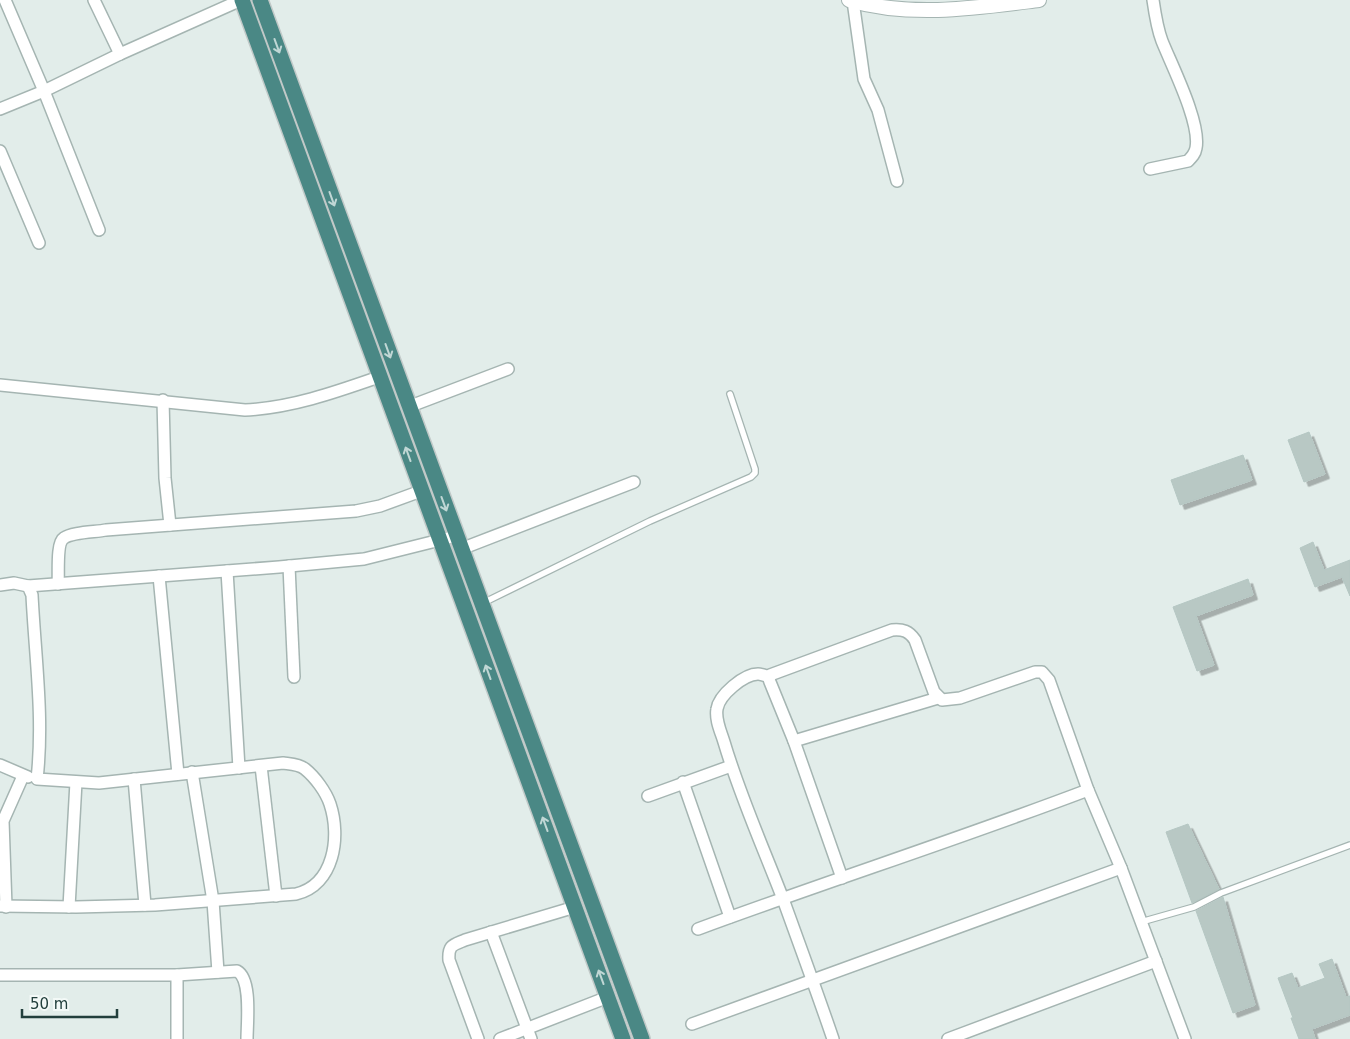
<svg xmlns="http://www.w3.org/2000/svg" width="1350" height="1039" font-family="'DejaVu Sans',sans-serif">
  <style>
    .building { fill: #b8c8c4; stroke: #b5c7c3; filter: url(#shadow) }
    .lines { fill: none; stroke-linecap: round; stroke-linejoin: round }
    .service-casing { stroke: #a5b5b2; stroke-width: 8 }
    .minor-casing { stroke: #a5b5b2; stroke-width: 14 }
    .tertiary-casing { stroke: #a5b5b2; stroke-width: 16 }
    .trunk-casing { stroke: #c1c9c8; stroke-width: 18 }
    .service { stroke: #fff; stroke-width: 5.5 }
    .minor { stroke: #fff; stroke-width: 11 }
    .tertiary { stroke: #fff; stroke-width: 14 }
    .trunk { stroke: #4a8885; stroke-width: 15 }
    .oneway { stroke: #c0d7d5 }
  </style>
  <defs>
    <filter id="shadow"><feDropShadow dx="4.5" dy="4.5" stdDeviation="0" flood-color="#0004"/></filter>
  </defs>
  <rect width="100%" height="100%" fill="#e2edea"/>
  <g class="building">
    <polygon points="1309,432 1325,474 1304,482 1288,440"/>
    <polygon points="1243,455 1252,480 1180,505 1171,480"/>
    <polygon points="1313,542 1324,570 1350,560 1350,596 1342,577 1315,587 1300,548"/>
    <polygon points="1248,579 1253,595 1196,616 1214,665 1197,671 1173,607"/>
    <polygon points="1188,824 1219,889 1192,903 1166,832"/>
    <polygon points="1223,897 1255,1005 1233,1013 1196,911"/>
    <polygon points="1332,959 1346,997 1350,996 1350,1015 1312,1029 1315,1039 1299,1039 1291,1018 1293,1018 1278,978 1292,973 1298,988 1325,978 1319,964"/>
  </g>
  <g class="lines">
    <defs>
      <g id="service">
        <polyline points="483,603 650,521 751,477 755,473 755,469 730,394"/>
        <polyline points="1141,922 1194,907 1221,893 1350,845"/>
      </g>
      <g id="minor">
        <polyline points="5,0 44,91 99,230"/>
        <polyline points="94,0 120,54"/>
        <polyline points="853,1 864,79 878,110 897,181"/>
        <polyline points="0,109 44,91 120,54 241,0"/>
        <polyline points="0,151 39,243"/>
        <path d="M 1150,169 L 1188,161 C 1192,157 1195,154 1196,148 C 1201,123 1172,66 1162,41 C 1157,28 1155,14 1153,0"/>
        <path d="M 0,385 L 245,410 C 291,408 336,392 379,377"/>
        <polyline points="163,400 165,478 170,525"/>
        <polyline points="408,407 508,369"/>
        <polyline points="461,549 634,482"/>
        <polyline points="289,566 294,677"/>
        <polyline points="227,571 239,768"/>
        <polyline points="159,576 178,774"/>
        <path d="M 58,584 C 59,574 56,543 64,538 C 72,532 96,532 106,530 L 356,511 L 380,506 L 421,491"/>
        <path d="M 0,585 L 14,583 L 28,586 L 32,595 C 35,656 44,718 37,779 L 99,783 L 283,763 C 290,764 299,764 305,769 C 315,777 326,792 330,804 C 341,837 334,885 296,894 L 155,905 L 76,907 L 0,906"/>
        <polyline points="28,586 279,567 364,559 456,536"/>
        <path d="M 769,677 C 766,676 762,674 758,674 C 744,674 719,695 717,709 C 715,720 721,732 724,742 C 740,796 763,847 783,899 C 800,946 817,992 833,1039"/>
        <polyline points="794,741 938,698"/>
        <polyline points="0,765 28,777"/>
        <polyline points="261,766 276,896"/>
        <polyline points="192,772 213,901 218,972"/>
        <polyline points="134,779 145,905"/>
        <polyline points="683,782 730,917"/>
        <polyline points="648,796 731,766"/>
        <path d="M 842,878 L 794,741 L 770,682 L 769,679 L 770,675 L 892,630 C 903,629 909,631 915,640 L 934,692 L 942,700 L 960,698 L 1035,672 L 1042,672 L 1049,680 L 1088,790 L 1121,868 L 1185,1039"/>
        <polyline points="6,907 3,821 23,776"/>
        <polyline points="69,907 76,782"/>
        <path d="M 698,929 C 828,881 959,839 1088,790"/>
        <polyline points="491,932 531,1039"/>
        <path d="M 0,975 L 177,975 L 237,971 C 252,979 247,1023 247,1039"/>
        <polyline points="692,1024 1121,868"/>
        <polyline points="177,1039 177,975"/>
        <path d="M 478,1039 L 449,960 C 448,945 453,945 465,940 L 575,907"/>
        <polyline points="500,1039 608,997"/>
        <polyline points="948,1039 1156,961"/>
      </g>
      <path id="tertiary" d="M 849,0 C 911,18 976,8 1039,0"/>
      <g id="trunk">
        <polyline points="242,0 623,1039"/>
        <polyline points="260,0 642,1039"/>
      </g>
    </defs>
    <use href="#service" class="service-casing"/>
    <use href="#minor" class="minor-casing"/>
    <use href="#tertiary" class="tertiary-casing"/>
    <use href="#trunk" class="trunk-casing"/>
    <use href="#service" class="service"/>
    <use href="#minor" class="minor"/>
    <use href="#tertiary" class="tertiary"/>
    <use href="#trunk" class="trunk"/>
  </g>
  <defs><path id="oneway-shaft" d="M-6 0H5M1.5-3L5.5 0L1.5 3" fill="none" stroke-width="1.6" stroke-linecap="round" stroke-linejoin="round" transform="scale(1.25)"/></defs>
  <g class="oneway">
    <use href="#oneway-shaft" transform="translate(277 46) rotate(70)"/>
    <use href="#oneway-shaft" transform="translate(332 199) rotate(70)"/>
    <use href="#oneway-shaft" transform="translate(388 351) rotate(70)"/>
    <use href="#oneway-shaft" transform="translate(408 454) rotate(-110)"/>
    <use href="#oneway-shaft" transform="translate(444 504) rotate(70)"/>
    <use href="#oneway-shaft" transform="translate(488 672) rotate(-110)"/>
    <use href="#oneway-shaft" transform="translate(545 824) rotate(-110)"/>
    <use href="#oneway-shaft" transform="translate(601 977) rotate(-110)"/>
  </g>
  <path d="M22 1009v8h95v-8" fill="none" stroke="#223f3c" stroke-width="2.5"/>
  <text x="30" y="1009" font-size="15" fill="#223f3c" stroke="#f3f9f7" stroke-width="4" paint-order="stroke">50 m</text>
</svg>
